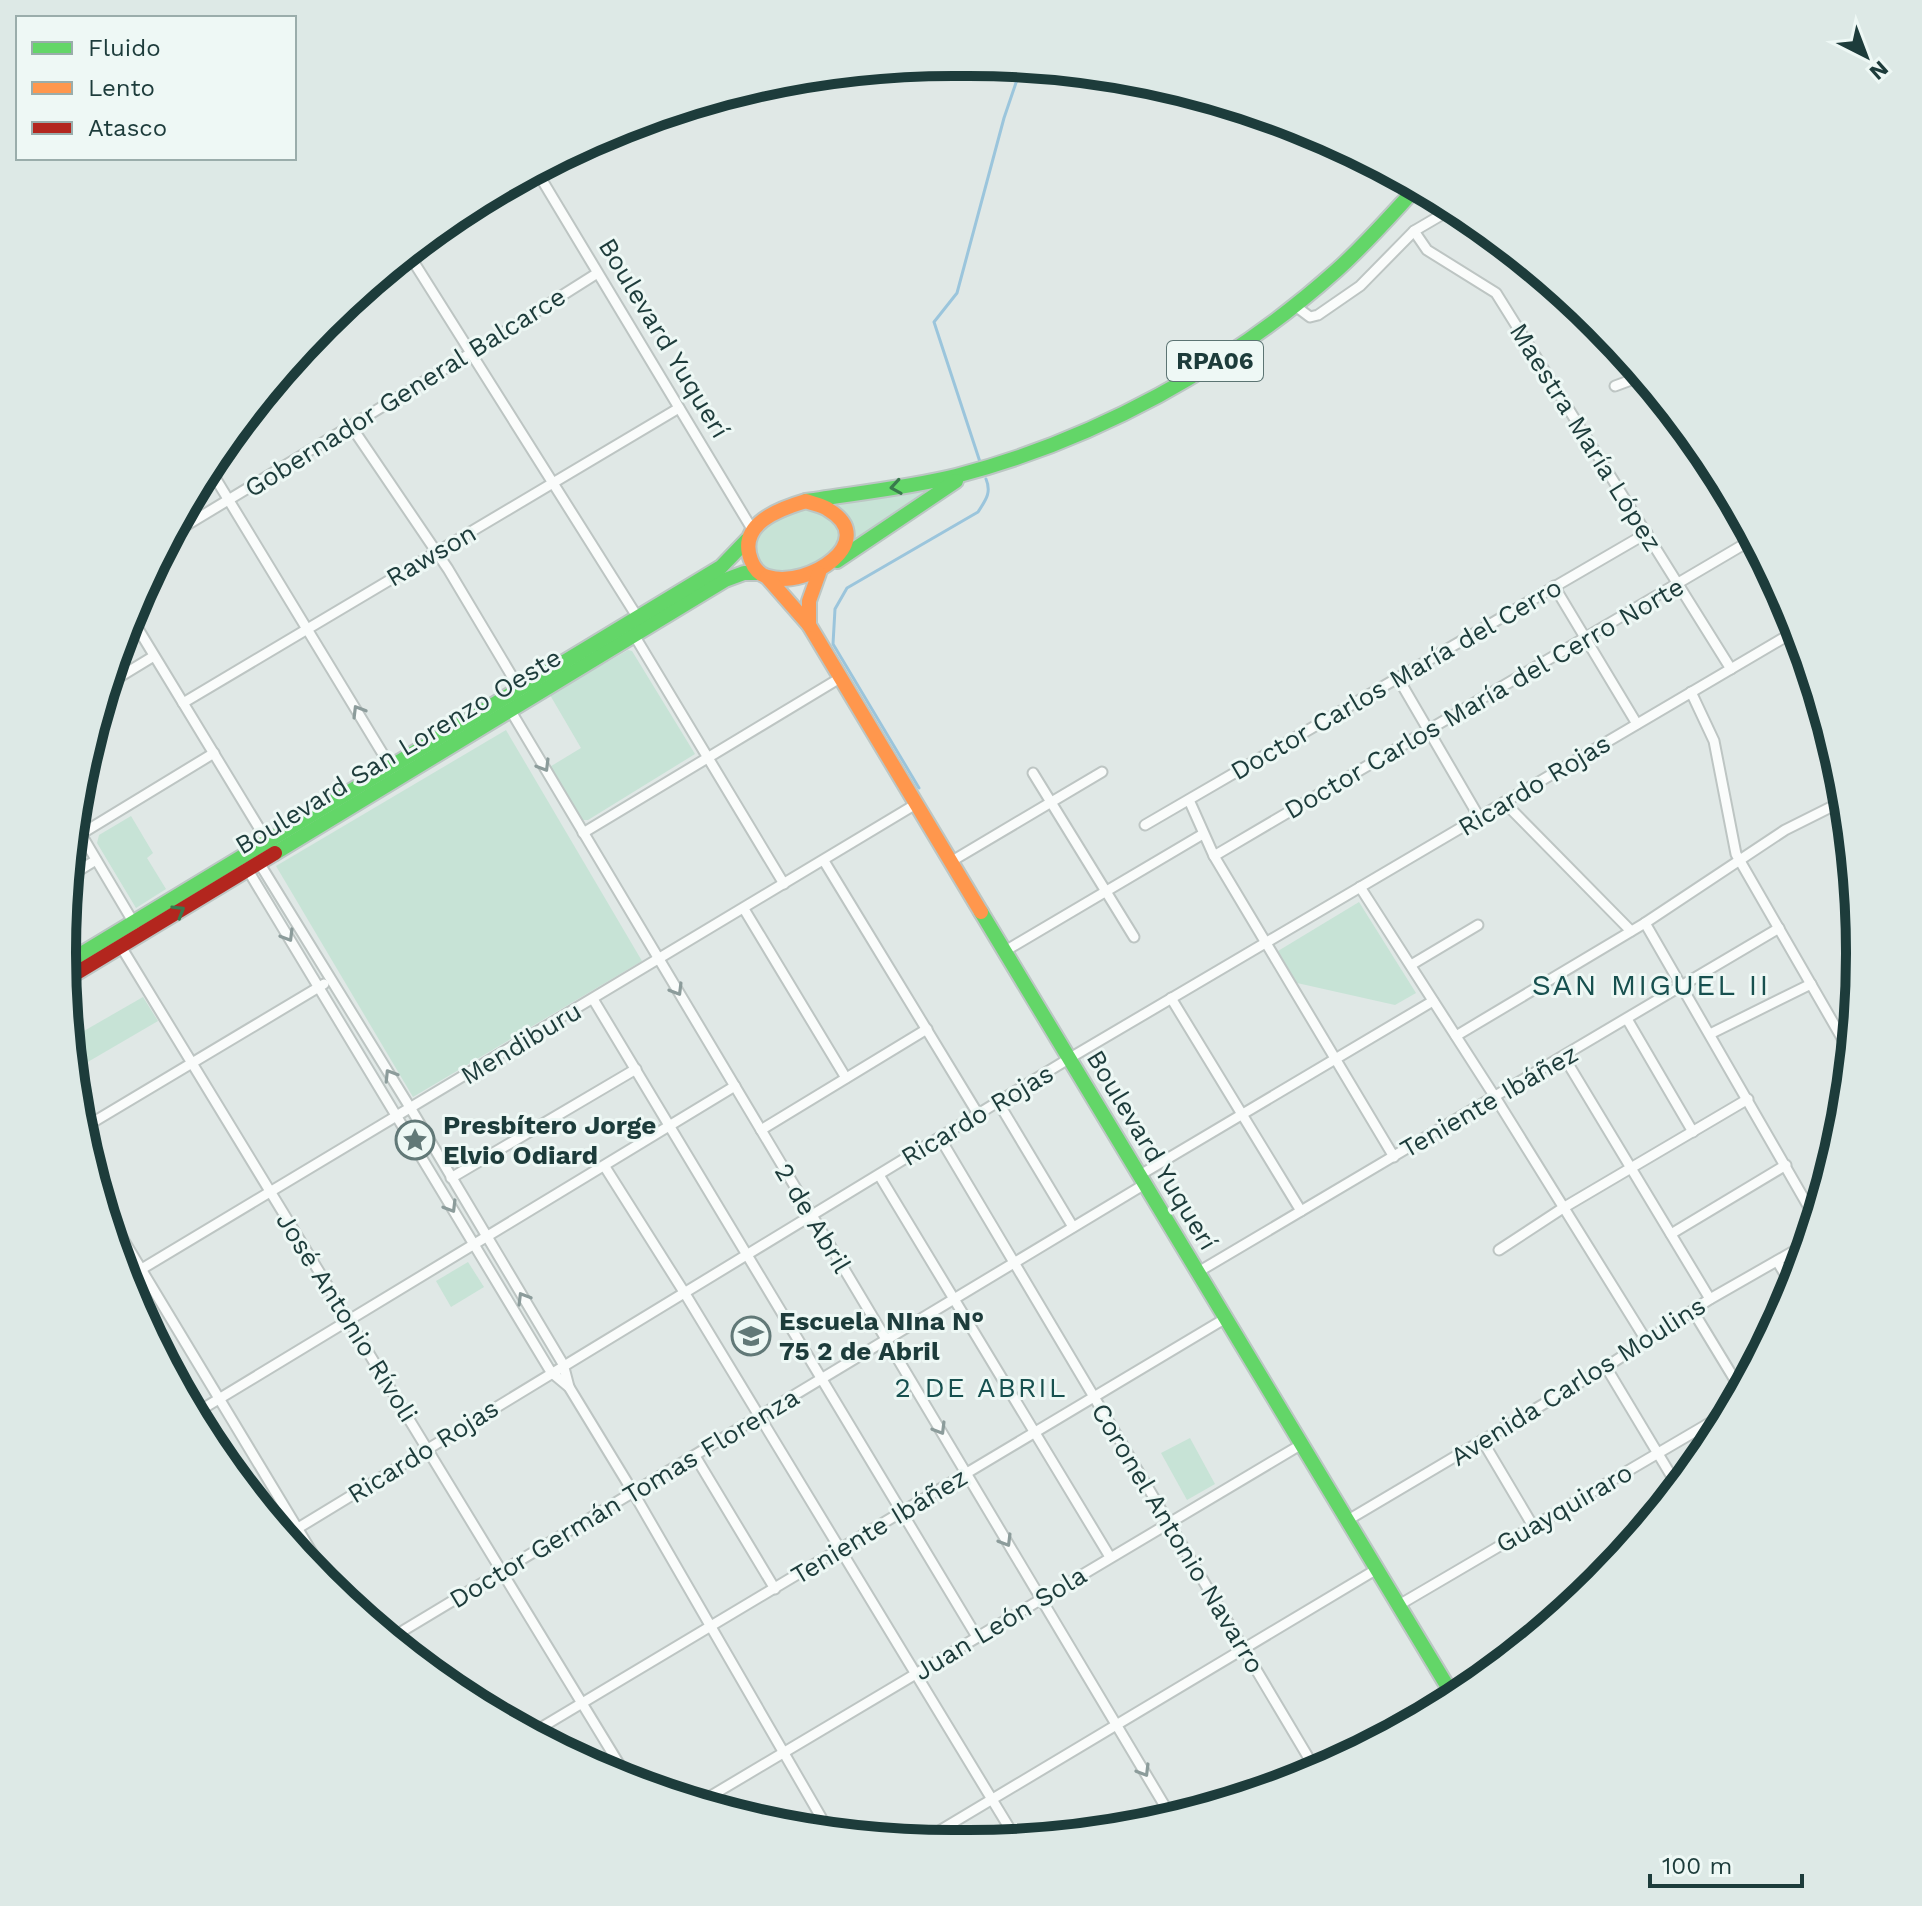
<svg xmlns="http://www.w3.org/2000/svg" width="1922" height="1906" font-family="'Work Sans',sans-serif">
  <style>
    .green { fill: #c7e3d6 }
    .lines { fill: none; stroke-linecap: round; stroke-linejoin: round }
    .stream { stroke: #9bc5dc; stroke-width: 3 }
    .street-casing { stroke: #bdc5c3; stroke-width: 13 }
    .fast-casing { stroke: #bcc6c4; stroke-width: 18 }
    .slow-casing { stroke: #bcc6c4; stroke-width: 18 }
    .jam-casing { stroke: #bcc6c4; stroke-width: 18 }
    .street { stroke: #fafcfb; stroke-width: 9 }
    .fast { stroke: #63d668; stroke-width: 14 }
    .slow { stroke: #ff974d; stroke-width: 14 }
    .jam { stroke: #b3261e; stroke-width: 14 }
    .rail-casing { stroke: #c5caca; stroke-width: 6 }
    .rail { stroke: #eef8f5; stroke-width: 3; stroke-dasharray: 9; stroke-linecap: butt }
    .oneway { stroke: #397a4d }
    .oneway2 { stroke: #8c9c9b }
    .labels { text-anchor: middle; stroke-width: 6; stroke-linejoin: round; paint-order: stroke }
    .shield { fill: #eef8f5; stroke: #5c7473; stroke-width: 2 }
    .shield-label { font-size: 24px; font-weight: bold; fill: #1d3c3b }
    .street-label { font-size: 26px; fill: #1d3c3b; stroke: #eef8f5 }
    .poi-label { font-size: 26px; font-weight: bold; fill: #1d3c3b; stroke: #eef8f5; text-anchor: start }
    .neighbourhood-label { font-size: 28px; letter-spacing: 2px; fill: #17504f; stroke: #eef8f5 }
    .quarter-label { font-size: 30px; letter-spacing: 2px; fill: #17504f; stroke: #eef8f5 }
    .rim { fill: none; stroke: #1d3c3b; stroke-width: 10 }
  </style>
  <rect width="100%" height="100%" fill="#e0e8e6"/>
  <g class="green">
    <polygon points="924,488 926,495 853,546 849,544 834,504"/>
    <path d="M 804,507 C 828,509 833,517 842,538 C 840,543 838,550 835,555 C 830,562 821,565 813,567 C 774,580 749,572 758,527 Z"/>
    <polygon points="628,650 632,651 695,754 588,820 578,820 548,768 581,748 550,695"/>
    <polygon points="506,730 642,961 413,1097 276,866"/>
    <polygon points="131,816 153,853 147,858 166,889 136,908 97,843 99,835"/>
    <polygon points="1359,902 1416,993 1395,1005 1297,983 1278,951"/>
    <polygon points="143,997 158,1021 74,1070 70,1039"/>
    <polygon points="468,1262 484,1287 451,1307 436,1281"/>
    <polygon points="1190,1438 1215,1484 1187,1500 1161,1453"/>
  </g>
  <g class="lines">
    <g class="stream">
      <polyline points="980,462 934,322 957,293 1004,118 1021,68"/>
      <path d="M 919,788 L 833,644 L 835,609 L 847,588 L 978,512 C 985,501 992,493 986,479"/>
    </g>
    <defs>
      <g id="street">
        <polyline points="536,170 752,529"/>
        <polyline points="1414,231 1427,250 1496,293 1731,669"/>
        <polyline points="408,253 638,618"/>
        <polyline points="1294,305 1310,317 1318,315 1360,286 1414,231 1455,207"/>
        <polyline points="1615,386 1642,376"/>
        <polyline points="351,426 448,569 522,693"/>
        <polyline points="1688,432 1714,481 1725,487"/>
        <polyline points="208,466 392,769"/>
        <polyline points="172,534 471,353 596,274"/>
        <polyline points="1554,586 1637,724"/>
        <polyline points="129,614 267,841"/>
        <polyline points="634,635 784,884"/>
        <polyline points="1398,678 1479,817"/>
        <polyline points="108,684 154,656"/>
        <polyline points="1691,692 1714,741 1736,854 1850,1052"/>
        <polyline points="183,703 679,408"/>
        <polyline points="509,708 1172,1818"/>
        <polyline points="1033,773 1134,937"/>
        <polyline points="1189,800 1214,856 1394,1157"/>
        <polyline points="1504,802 1631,931"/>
        <polyline points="75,824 135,925"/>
        <polyline points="1145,825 1647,533"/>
        <polyline points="583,833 840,678"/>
        <polyline points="81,834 214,753"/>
        <polyline points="1214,856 1753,539"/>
        <polyline points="258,861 411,1109 563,1364 569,1387"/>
        <polyline points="824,861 978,1114"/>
        <polyline points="952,861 1102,772"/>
        <polyline points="246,867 551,1372 569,1387 633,1492 829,1831"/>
        <polyline points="70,876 96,860"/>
        <polyline points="1360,887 1495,1097 1646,1340"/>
        <polyline points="744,909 846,1078"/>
        <polyline points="1645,923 1815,1218"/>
        <polyline points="120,945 630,1782"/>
        <polyline points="1005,951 1203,834"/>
        <polyline points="1411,965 1478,925"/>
        <polyline points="1171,998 1301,1211"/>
        <polyline points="593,999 977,1637"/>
        <polyline points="1627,1019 1693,1132"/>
        <polyline points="1710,1034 1811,984"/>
        <polyline points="1456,1036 1645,923 1785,830 1845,800"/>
        <polyline points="1564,1057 1710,1299"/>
        <polyline points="998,1102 1073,1227"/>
        <polyline points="80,1130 324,984"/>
        <polyline points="761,1130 927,1029"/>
        <polyline points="940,1138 1317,1772"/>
        <polyline points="605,1167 684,1292 1016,1839"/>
        <polyline points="879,1175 1110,1557"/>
        <polyline points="1140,1175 1433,1001"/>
        <polyline points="451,1178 636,1069"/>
        <polyline points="103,1206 337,1594"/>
        <polyline points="1671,1234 1786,1165"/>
        <polyline points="1499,1250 1563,1208 1748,1099"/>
        <polyline points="1777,1261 1794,1289"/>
        <polyline points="1198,1272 1779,928"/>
        <polyline points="125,1279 916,804"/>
        <polyline points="1693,1311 1741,1390"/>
        <polyline points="1606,1367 1678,1487"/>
        <polyline points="194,1414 735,1086"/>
        <polyline points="1482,1440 1533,1526"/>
        <polyline points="695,1456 775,1589"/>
        <polyline points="1348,1520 1606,1367 1710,1299 1808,1243"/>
        <polyline points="285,1536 1070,1058 1797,630"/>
        <polyline points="1399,1605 1730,1411"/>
        <polyline points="391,1638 1145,1184"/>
        <polyline points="532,1733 1226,1318"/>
        <polyline points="699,1803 1302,1444"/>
        <polyline points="924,1840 1377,1569"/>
      </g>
      <g id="fast">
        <path d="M 806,501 C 856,493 907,488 956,476 C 1095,440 1230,366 1337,270 C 1366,244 1391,215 1417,187"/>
        <polyline points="837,561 956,481"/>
        <polyline points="275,853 725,580 744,573 759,573"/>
        <polyline points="981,912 1455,1699"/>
        <polyline points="63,965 721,567 747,540"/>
      </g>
      <g id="slow">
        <path d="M 806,501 C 813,504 823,505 829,510 C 880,541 809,589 768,577 C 760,575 754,568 751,560 C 737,524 779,509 806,501 Z"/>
        <polyline points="767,577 809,625 981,912"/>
        <polyline points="809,625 809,601 819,573"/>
      </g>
      <polyline id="jam" points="65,980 275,853"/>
    </defs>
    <use href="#street" class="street-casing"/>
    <use href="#fast" class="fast-casing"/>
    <use href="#slow" class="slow-casing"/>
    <use href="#jam" class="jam-casing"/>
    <use href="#street" class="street"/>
    <use href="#fast" class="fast"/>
    <use href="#slow" class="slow"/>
    <use href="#jam" class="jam"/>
    <defs>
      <polyline id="rail" points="873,70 959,63"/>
    </defs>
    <use href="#rail" class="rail-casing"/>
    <use href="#rail" class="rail"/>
  </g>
  <defs><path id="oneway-chevron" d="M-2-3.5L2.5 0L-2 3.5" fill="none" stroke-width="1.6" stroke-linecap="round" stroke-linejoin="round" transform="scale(2)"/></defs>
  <g class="oneway">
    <use href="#oneway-chevron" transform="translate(896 487) rotate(171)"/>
    <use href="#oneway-chevron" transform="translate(179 911) rotate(-31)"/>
  </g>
  <g class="oneway2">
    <use href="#oneway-chevron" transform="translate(358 711) rotate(-121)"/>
    <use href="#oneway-chevron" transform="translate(544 766) rotate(59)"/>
    <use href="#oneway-chevron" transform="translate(288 936) rotate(59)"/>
    <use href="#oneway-chevron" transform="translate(677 990) rotate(59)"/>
    <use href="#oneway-chevron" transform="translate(390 1075) rotate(-122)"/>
    <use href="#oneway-chevron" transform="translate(451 1207) rotate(59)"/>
    <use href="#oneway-chevron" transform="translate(523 1298) rotate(-121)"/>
    <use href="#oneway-chevron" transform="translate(940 1429) rotate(59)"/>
    <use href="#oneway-chevron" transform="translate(1006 1541) rotate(59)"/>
    <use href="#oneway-chevron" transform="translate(1144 1771) rotate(59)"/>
  </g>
  <defs>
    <symbol id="sight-ring" viewBox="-11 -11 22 22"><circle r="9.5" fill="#eef8f5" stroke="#617877" stroke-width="1.5"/><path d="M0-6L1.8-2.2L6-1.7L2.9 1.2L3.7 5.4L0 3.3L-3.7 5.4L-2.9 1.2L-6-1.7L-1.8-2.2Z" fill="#617877"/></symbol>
    <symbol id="school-ring" viewBox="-11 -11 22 22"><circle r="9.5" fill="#eef8f5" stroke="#617877" stroke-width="1.5"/><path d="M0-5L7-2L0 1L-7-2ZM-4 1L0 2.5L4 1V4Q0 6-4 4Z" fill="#617877"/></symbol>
  </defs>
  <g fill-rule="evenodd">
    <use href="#sight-ring" x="393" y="1118" width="44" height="44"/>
    <use href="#school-ring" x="729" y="1314" width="44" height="44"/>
  </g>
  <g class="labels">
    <rect class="shield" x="1167" y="341" width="96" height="40" rx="6"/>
    <g class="shield-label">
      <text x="1215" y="369">RPA06</text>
    </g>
    <g class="street-label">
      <text transform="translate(664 338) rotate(59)" y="9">Boulevard Yuquerí</text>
      <text transform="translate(405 392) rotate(-32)" y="9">Gobernador General Balcarce</text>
      <text transform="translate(1586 437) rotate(58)" y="9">Maestra María López</text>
      <text transform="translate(431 555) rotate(-30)" y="9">Rawson</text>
      <text transform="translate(1396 679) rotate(-30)" y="9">Doctor Carlos María del Cerro</text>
      <text transform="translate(1484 698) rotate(-30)" y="9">Doctor Carlos María del Cerro Norte</text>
      <text transform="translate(398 751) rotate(-31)" y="9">Boulevard San Lorenzo Oeste</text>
      <text transform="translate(1534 785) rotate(-31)" y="9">Ricardo Rojas</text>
      <text transform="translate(521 1043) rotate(-31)" y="9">Mendiburu</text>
      <text transform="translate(1489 1101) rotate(-30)" y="9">Teniente Ibáñez</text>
      <text transform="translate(977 1115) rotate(-31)" y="9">Ricardo Rojas</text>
      <text transform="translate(1152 1150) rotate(59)" y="9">Boulevard Yuquerí</text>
      <text transform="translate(813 1218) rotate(59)" y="9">2 de Abril</text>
      <text transform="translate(347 1317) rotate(58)" y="9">José Antonio Rívoli</text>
      <text transform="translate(1578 1381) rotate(-32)" y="9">Avenida Carlos Moulins</text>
      <text transform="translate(423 1451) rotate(-32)" y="9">Ricardo Rojas</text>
      <text transform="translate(624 1498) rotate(-31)" y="9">Doctor Germán Tomas Florenza</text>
      <text transform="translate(1564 1508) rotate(-30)" y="9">Guayquiraro</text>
      <text transform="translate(879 1526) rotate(-31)" y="9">Teniente Ibáñez</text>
      <text transform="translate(1178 1538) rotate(59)" y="9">Coronel Antonio Navarro</text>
      <text transform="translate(1000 1623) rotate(-31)" y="9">Juan León Sola</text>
    </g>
    <g class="poi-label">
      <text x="443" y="1134">Presbítero Jorge<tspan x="443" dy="30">Elvio Odiard</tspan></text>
      <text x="779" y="1330">Escuela NIna N°<tspan x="779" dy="30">75 2 de Abril</tspan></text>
    </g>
    <g class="neighbourhood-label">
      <text x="981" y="1397">2 DE ABRIL</text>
    </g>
    <g class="quarter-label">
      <text x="1651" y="995">SAN MIGUEL II</text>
    </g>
  </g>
  <path d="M0 0H1922V1906H0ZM953 76H969A877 877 0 0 1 1846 953V953A877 877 0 0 1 969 1830H953A877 877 0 0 1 76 953V953A877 877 0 0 1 953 76Z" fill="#dde9e6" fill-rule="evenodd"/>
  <path class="rim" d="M953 76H969A877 877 0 0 1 1846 953V953A877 877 0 0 1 969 1830H953A877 877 0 0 1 76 953V953A877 877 0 0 1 953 76Z"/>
  <rect x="16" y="16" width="280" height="144" fill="#eef8f5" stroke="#9aadab" stroke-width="2"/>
  <rect x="32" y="42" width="40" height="12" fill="#63d668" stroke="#9aadab" stroke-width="2"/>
  <text x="88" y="56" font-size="24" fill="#1d3c3b">Fluido</text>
  <rect x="32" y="82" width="40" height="12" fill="#ff974d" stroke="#9aadab" stroke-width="2"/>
  <text x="88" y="96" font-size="24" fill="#1d3c3b">Lento</text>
  <rect x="32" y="122" width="40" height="12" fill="#b3261e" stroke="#9aadab" stroke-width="2"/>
  <text x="88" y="136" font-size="24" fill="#1d3c3b">Atasco</text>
  <g transform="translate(1866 56) rotate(138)" stroke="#eef8f5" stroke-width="6" paint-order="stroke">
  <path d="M0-6L14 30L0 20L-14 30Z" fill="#1d3c3b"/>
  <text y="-12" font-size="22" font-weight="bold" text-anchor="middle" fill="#1d3c3b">N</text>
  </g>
  <path d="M1650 1874v12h152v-12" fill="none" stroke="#1d3c3b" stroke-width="4"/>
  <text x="1662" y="1874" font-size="24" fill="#1d3c3b" stroke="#eef8f5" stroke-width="6" paint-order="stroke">100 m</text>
</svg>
